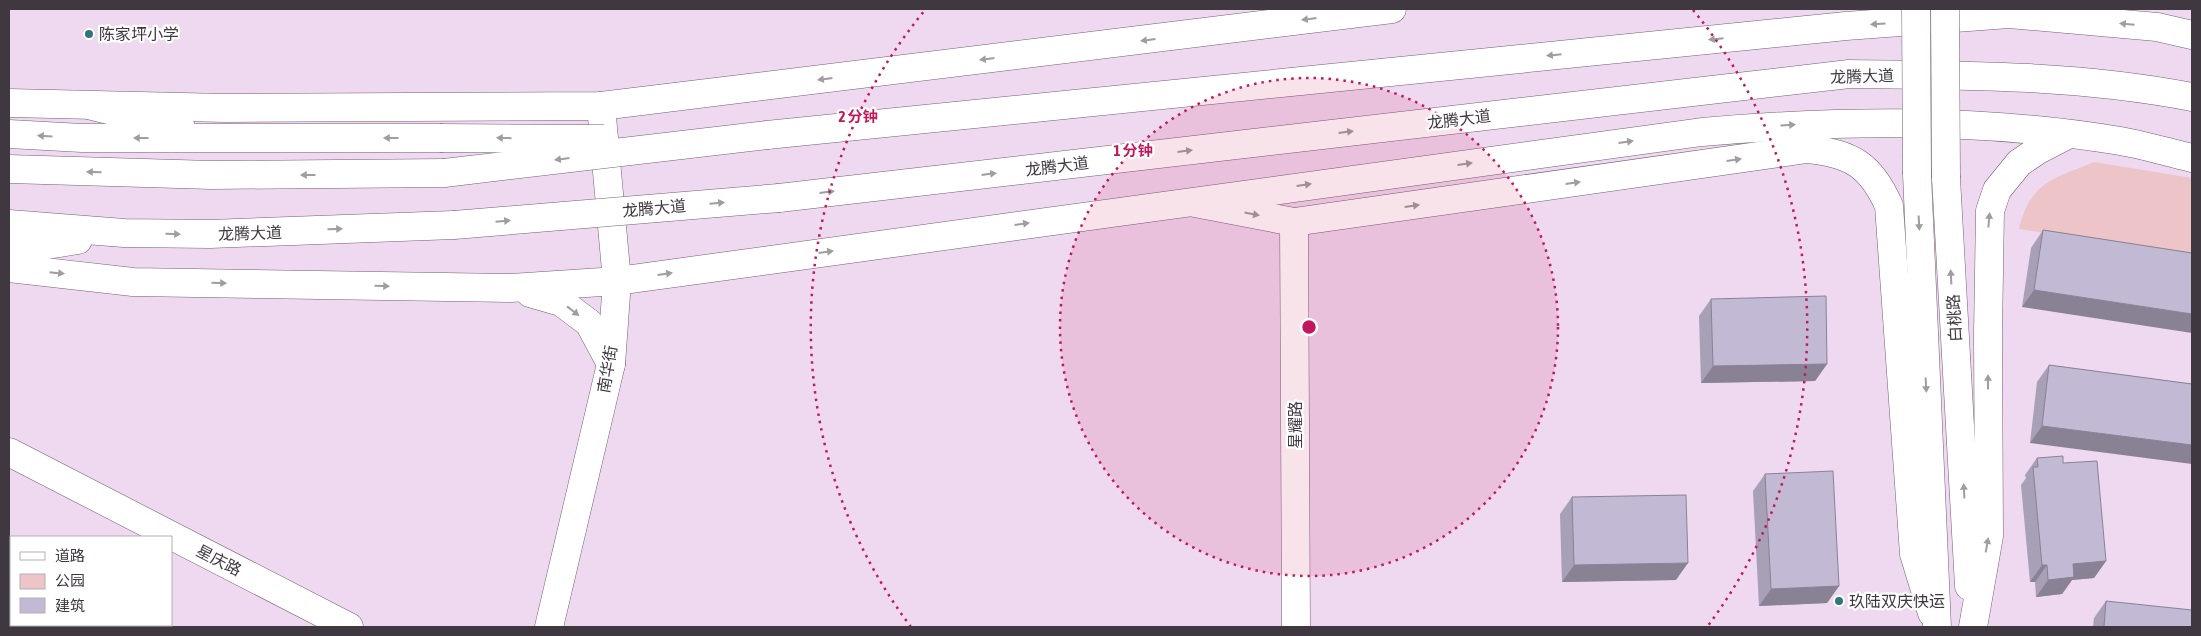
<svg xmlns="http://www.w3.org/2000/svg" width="2201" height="636" font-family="'Asap Condensed','Noto Sans SC',sans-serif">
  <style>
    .green { fill: #edc4c8 }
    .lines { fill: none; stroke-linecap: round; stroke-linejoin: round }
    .minor-casing { stroke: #725f73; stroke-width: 29 }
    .major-casing { stroke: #725f73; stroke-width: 29 }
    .highway-casing { stroke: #725f73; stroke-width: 29 }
    .minor { stroke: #fff; stroke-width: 28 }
    .major { stroke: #fff; stroke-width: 28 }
    .highway { stroke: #fff; stroke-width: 28 }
    .major-bridge-casing { stroke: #725f73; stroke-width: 29; stroke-linecap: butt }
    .highway-bridge-casing { stroke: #725f73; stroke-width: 29; stroke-linecap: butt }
    .major-bridge { stroke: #fff; stroke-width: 28 }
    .highway-bridge { stroke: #fff; stroke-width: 28 }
    .wall { fill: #a7a0b6 }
    .shaded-wall { fill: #888294 }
    .building { fill: #c2bad4; stroke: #888294 }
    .oneway { fill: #a09ca0 }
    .ring { fill: none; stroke: #c2185b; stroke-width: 2.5; stroke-dasharray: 2.5 5 }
    .poi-dot { fill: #2d767e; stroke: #fff; stroke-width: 2 }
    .labels { text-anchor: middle; stroke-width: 4.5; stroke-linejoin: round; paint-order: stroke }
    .poi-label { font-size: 16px; fill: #403841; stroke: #fff; text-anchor: start }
    .street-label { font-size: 16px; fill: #403841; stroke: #fff }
    .centre { fill: #c2185b; stroke: #fff; stroke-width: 2.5 }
    .ring-label { font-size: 15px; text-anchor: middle; font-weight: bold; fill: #c2185b; stroke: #fff; stroke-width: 4.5; stroke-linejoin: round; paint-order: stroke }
  </style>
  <rect width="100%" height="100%" fill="#eed9f0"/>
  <path class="green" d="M 2094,162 L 2192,178 L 2192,255 L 2019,229 C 2030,182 2053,179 2094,162 Z"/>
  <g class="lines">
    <defs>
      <g id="minor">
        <path d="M 1195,203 L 1294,222 L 1807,149 C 1851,153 1871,165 1889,206 L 1914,554 L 1932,613"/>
        <polyline points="1294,222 1296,627"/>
        <polyline points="9,452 349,627"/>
        <polyline points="549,627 611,364 617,281 601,106"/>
      </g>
      <g id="major">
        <polyline points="9,103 226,108 601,106 1392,9"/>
        <polyline points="1917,174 1937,627"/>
        <polyline points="1946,178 1969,586"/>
        <path d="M 9,268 L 133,282 L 511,288 L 617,281 L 1702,132 C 1839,120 1978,118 2114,140 C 2141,144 2166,152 2192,158"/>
        <polyline points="530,293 561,302 589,323 611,364"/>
        <polyline points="1973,627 1989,536 1988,333 1990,211 1997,190 2019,163 2038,150 2069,134"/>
      </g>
      <g id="highway">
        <polyline points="92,106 181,128"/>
        <polyline points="9,134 82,138 440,138"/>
        <polyline points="767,135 1846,26 2009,14 2157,27 2192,35"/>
        <polyline points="9,169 212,175 444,173"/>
        <path d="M 779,198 L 1849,74 C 1964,75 2079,75 2192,97"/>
        <polyline points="9,224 124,233 210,234 454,225"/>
        <polyline points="9,251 78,240"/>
      </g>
    </defs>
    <use href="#minor" class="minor-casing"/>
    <use href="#major" class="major-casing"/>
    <use href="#highway" class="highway-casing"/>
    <use href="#minor" class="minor"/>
    <use href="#major" class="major"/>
    <use href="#highway" class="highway"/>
    <defs>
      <g id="major-bridge">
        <polyline points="1916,9 1917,174"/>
        <polyline points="1945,9 1946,178"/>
      </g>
      <g id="highway-bridge">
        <polyline points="440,138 604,139"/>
        <polyline points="444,173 767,135"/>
        <polyline points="454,225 779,198"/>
      </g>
    </defs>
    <use href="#major-bridge" class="major-bridge-casing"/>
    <use href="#highway-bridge" class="highway-bridge-casing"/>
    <use href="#major-bridge" class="major-bridge"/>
    <use href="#highway-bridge" class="highway-bridge"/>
  </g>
  <g class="wall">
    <polygon points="2043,230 2192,253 2022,307 2031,248"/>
    <polygon points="1711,299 1827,364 1815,381 1701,383 1699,316"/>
    <polygon points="2049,365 2192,384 2030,443 2037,382"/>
    <polygon points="2037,458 2063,463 2106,561 2094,578 2072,580 2062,594 2036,597 2035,582 2030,582 2021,485 2026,478 2025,475"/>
    <polygon points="1765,474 1839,586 1827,603 1759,606 1753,491"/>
    <polygon points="1572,497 1676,580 1562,582 1560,514"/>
    <polygon points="2106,601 2192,627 2093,627 2094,618"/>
  </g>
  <g class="shaded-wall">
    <polygon points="2034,290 2192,314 2192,333 2022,307"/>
    <polygon points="1827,364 1815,381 1701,383 1713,366"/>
    <polygon points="2042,426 2192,445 2192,464 2030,443"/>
    <polygon points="2106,561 2094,578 2072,580 2062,594 2036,597 2048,580 2073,564"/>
    <polygon points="1688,563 1676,580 1562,582 1574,565"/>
    <polygon points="2042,565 2047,565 2035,582 2030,582"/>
    <polygon points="1839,586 1827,603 1759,606 1771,589"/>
  </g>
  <g class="building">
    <polygon points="2043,230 2192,253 2192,314 2034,290"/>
    <polygon points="1826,296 1827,364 1713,366 1711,299"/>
    <polygon points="2049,365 2192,384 2192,445 2042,426"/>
    <polygon points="2063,456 2063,463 2097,461 2106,561 2073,564 2074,577 2048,580 2047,565 2042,565 2033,467 2038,467 2037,458"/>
    <polygon points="1833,471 1839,586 1771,589 1765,474"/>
    <polygon points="1686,495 1688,563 1574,565 1572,497"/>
    <polygon points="2106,601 2192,610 2192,627 2104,627"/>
  </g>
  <defs><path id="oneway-solid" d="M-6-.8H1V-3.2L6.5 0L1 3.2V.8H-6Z" transform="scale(1.25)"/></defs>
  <g class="oneway">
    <use href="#oneway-solid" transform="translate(1309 19) rotate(173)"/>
    <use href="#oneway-solid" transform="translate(1878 24) rotate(176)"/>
    <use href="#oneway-solid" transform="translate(2127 24) rotate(-175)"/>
    <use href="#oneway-solid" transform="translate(1716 39) rotate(174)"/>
    <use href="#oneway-solid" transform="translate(1148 40) rotate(173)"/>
    <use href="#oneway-solid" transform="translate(1554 55) rotate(174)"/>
    <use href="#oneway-solid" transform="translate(987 59) rotate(173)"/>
    <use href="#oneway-solid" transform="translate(825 79) rotate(173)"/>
    <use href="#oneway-solid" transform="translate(1788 125) rotate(-3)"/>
    <use href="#oneway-solid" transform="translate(1346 132) rotate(-7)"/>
    <use href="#oneway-solid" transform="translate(45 136) rotate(-177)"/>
    <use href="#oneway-solid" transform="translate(141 138) rotate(-180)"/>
    <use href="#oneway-solid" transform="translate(391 138) rotate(180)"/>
    <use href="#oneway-solid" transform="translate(504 138) rotate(-179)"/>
    <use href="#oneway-solid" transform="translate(1626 142) rotate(-8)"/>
    <use href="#oneway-solid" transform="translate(1185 151) rotate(-7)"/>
    <use href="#oneway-solid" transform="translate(562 159) rotate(173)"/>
    <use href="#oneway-solid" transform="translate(1734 160) rotate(-8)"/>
    <use href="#oneway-solid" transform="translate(1465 164) rotate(-8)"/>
    <use href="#oneway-solid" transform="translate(94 172) rotate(-178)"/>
    <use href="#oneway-solid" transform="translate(989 174) rotate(-7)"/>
    <use href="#oneway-solid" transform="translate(308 175) rotate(180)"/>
    <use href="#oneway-solid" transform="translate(1573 183) rotate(-8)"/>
    <use href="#oneway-solid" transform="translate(1304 185) rotate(-8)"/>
    <use href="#oneway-solid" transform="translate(827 192) rotate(-7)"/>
    <use href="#oneway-solid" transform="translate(717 203) rotate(-5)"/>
    <use href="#oneway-solid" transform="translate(1412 206) rotate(-8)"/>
    <use href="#oneway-solid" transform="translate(1252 214) rotate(11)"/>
    <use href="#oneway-solid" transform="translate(1989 220) rotate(-85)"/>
    <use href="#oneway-solid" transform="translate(503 221) rotate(-5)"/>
    <use href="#oneway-solid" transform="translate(1919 223) rotate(87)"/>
    <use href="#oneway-solid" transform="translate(1022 224) rotate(-8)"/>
    <use href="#oneway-solid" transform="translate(335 229) rotate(-2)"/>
    <use href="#oneway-solid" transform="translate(173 234) rotate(1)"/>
    <use href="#oneway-solid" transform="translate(826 252) rotate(-8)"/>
    <use href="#oneway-solid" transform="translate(57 273) rotate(6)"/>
    <use href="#oneway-solid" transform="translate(665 274) rotate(-8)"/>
    <use href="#oneway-solid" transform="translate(1951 277) rotate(-93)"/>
    <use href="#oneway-solid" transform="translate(219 283) rotate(1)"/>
    <use href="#oneway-solid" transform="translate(382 286) rotate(1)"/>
    <use href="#oneway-solid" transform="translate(573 311) rotate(38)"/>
    <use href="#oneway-solid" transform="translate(1988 382) rotate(-90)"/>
    <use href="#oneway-solid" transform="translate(1926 385) rotate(87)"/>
    <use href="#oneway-solid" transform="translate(1964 491) rotate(-93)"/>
    <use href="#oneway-solid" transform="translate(1987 545) rotate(-80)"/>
  </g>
  <circle cx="1309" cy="327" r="249" fill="#c2185b" fill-opacity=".12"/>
  <g class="ring">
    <circle cx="1309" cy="327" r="249"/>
    <path d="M911 627A498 498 0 0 1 925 10M1693 10A498 498 0 0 1 1707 627"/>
  </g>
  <g class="poi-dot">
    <circle cx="89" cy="34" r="5"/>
    <circle cx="1839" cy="601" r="5"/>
  </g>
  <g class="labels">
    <g class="poi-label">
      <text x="99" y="40">陈家坪小学</text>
      <text x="1849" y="607">玖陆双庆快运</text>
    </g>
    <g class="street-label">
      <text transform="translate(1862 76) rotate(-2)" y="6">龙腾大道</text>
      <text transform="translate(1459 119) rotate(-7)" y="6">龙腾大道</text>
      <text transform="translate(1057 166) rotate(-7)" y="6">龙腾大道</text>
      <text transform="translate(654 208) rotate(-5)" y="6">龙腾大道</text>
      <text transform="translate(250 233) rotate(-2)" y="6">龙腾大道</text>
      <text transform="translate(1954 318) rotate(-93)" y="6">白桃路</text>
      <text transform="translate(607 369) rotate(-80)" y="6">南华街</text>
      <text transform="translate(1295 425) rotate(-90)" y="6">星耀路</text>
      <text transform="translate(219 560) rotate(27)" y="6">星庆路</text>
    </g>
  </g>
  <circle cx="1309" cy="327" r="8" class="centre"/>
  <g class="ring-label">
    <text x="858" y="122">2 分钟</text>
    <text x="1133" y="156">1 分钟</text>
  </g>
  <rect width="2201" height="636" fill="none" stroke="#403841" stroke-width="20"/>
  <rect x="10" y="536" width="162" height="90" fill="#ffffff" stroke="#b3afb3"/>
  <rect x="20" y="552" width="25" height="8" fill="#ffffff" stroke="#b3afb3"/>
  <text x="55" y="561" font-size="15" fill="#403841">道路</text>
  <rect x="20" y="574" width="25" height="15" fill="#edc4c8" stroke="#b3afb3"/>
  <text x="55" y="586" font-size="15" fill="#403841">公园</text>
  <rect x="20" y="598" width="25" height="15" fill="#c2bad4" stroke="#b3afb3"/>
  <text x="55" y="611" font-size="15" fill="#403841">建筑</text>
</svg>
